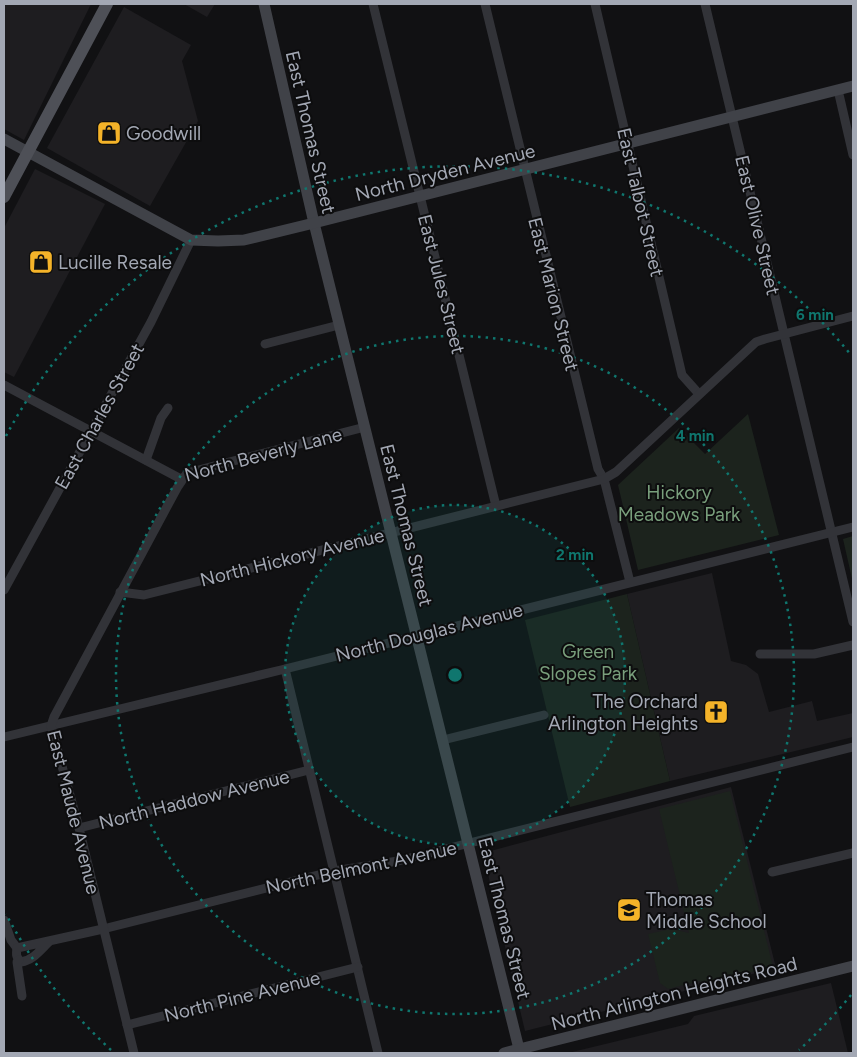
<svg xmlns="http://www.w3.org/2000/svg" width="857" height="1057" font-family="Figtree,sans-serif">
  <style>
    .built { fill: #1e1d20 }
    .green { fill: #1c231d }
    .lines { fill: none; stroke-linecap: round; stroke-linejoin: round }
    .street { stroke: #323338; stroke-width: 9 }
    .secondary { stroke: #404248; stroke-width: 11 }
    .primary { stroke: #4e5057; stroke-width: 12 }
    .ring { fill: none; stroke: #0f766e; stroke-width: 2.5; stroke-dasharray: 2.5 5 }
    .labels { text-anchor: middle; stroke-width: 4; stroke-linejoin: round; paint-order: stroke }
    .street-label { font-size: 19px; fill: #a3a8b4; stroke: #0d0d0e }
    .poi-label { font-size: 19px; fill: #a3a8b4; stroke: #0d0d0e; text-anchor: start }
    .park-label { font-size: 19px; fill: #799f7c; stroke: #0d0d0e }
    .centre { fill: #0f766e; stroke: #0d0d0e; stroke-width: 2.5 }
    .ring-label { font-size: 15px; text-anchor: middle; font-weight: bold; fill: #0f766e; stroke: #0d0d0e; stroke-width: 4; stroke-linejoin: round; paint-order: stroke }
  </style>
  <rect width="100%" height="100%" fill="#111113"/>
  <g class="built">
    <polygon points="4,4 91,4 24,140 4,129"/>
    <polygon points="184,4 215,4 207,17"/>
    <polygon points="124,7 191,45 182,61 198,121 150,206 47,148"/>
    <polygon points="35,169 105,204 14,377 4,372 4,228"/>
    <polygon points="712,573 731,661 746,665 758,674 769,712 812,701 817,721 853,713 853,737 670,781 627,594"/>
    <polygon points="731,787 776,968 525,1031 483,853"/>
    <polygon points="831,983 848,1053 568,1053 688,1024 694,1016"/>
  </g>
  <g class="green">
    <polygon points="748,414 779,535 638,570 618,485 679,428 705,454"/>
    <polygon points="853,536 853,583 843,539"/>
    <polygon points="627,594 670,781 570,807 525,620"/>
    <polygon points="730,791 773,967 701,984 700,981 668,989 660,983 648,934 671,929 689,933 659,809"/>
  </g>
  <g class="lines">
    <g class="street">
      <polyline points="373,4 496,506"/>
      <polyline points="485,4 598,469 604,479 630,582"/>
      <polyline points="595,4 682,375 699,394"/>
      <polyline points="705,4 853,622"/>
      <polyline points="838,90 853,155"/>
      <polyline points="265,344 339,325"/>
      <polyline points="4,385 181,479"/>
      <polyline points="146,460 161,418 168,408"/>
      <polyline points="4,590 151,322 191,240"/>
      <polyline points="120,592 144,595 604,479 616,472 756,342 765,339 853,316"/>
      <polyline points="760,654 814,654 853,645"/>
      <polyline points="285,669 378,1053"/>
      <polyline points="4,737 285,669 853,527"/>
      <polyline points="443,740 544,715"/>
      <polyline points="79,828 309,770"/>
      <polyline points="772,872 853,853"/>
      <polyline points="4,920 11,940 17,948"/>
      <path d="M 50,941 C 41,949 34,960 21,962 C 16,957 16,955 17,948 L 103,929 L 334,871 L 398,861 L 853,747"/>
      <polyline points="19,960 17,962 22,996"/>
      <polyline points="127,1025 358,967"/>
      <polyline points="134,1053 79,828 51,726 54,717 177,488 187,473 365,427"/>
    </g>
    <g class="secondary">
      <polyline points="264,4 314,223 520,1053"/>
      <polyline points="4,139 191,240 218,241 244,240 314,223 853,86"/>
      <polyline points="504,1053 853,966"/>
    </g>
    <polyline class="primary" points="4,197 107,4"/>
  </g>
  <circle cx="455" cy="675" r="170" fill="#0f766e" fill-opacity=".12"/>
  <g class="ring">
    <circle cx="455" cy="675" r="170"/>
    <circle cx="455" cy="675" r="339"/>
    <path d="M851 995A509 509 0 0 1 799 1050M111 1050A509 509 0 0 1 6 914M6 436A509 509 0 0 1 851 355"/>
  </g>
  <defs>
    <symbol id="shop-square" viewBox="-11 -11 22 22"><rect x="-9" y="-9" width="18" height="18" rx="4" fill="#f4b329" stroke="#0d0d0e"/><path d="M-5-2.5h2.3a2.7 3.5 0 0 1 5.4 0H5L5.5 6h-11ZM-1.5-2.5h3a1.5 2.3 0 0 0-3 0Z" fill="#111"/></symbol>
    <symbol id="church-square" viewBox="-11 -11 22 22"><rect x="-9" y="-9" width="18" height="18" rx="4" fill="#f4b329" stroke="#0d0d0e"/><path d="M-1.2-6h2.4v3.5h3.3v2.4h-3.3V6h-2.4V-.1h-3.3v-2.4h3.3Z" fill="#111"/></symbol>
    <symbol id="school-square" viewBox="-11 -11 22 22"><rect x="-9" y="-9" width="18" height="18" rx="4" fill="#f4b329" stroke="#0d0d0e"/><path d="M0-5L7-2L0 1L-7-2ZM-4 1L0 2.5L4 1V4Q0 6-4 4Z" fill="#111"/></symbol>
  </defs>
  <g fill-rule="evenodd">
    <use href="#shop-square" x="95" y="119" width="28" height="28"/>
    <use href="#shop-square" x="27" y="248" width="28" height="28"/>
    <use href="#church-square" x="702" y="698" width="28" height="28"/>
    <use href="#school-square" x="615" y="896" width="28" height="28"/>
  </g>
  <g class="labels">
    <g class="street-label">
      <text transform="translate(311 132) rotate(77)" y="7">East Thomas Street</text>
      <text transform="translate(445 172) rotate(-14)" y="7">North Dryden Avenue</text>
      <text transform="translate(641 202) rotate(77)" y="7">East Talbot Street</text>
      <text transform="translate(758 225) rotate(77)" y="7">East Olive Street</text>
      <text transform="translate(442 284) rotate(76)" y="7">East Jules Street</text>
      <text transform="translate(554 294) rotate(76)" y="7">East Marion Street</text>
      <text transform="translate(99 416) rotate(-61)" y="7">East Charles Street</text>
      <text transform="translate(263 454) rotate(-15)" y="7">North Beverly Lane</text>
      <text transform="translate(407 525) rotate(76)" y="7">East Thomas Street</text>
      <text transform="translate(292 557) rotate(-14)" y="7">North Hickory Avenue</text>
      <text transform="translate(429 632) rotate(-14)" y="7">North Douglas Avenue</text>
      <text transform="translate(194 799) rotate(-14)" y="7">North Haddow Avenue</text>
      <text transform="translate(74 812) rotate(76)" y="7">East Maude Avenue</text>
      <text transform="translate(361 867) rotate(-12)" y="7">North Belmont Avenue</text>
      <text transform="translate(505 918) rotate(76)" y="7">East Thomas Street</text>
      <text transform="translate(674 993) rotate(-14)" y="7">North Arlington Heights Road</text>
      <text transform="translate(242 996) rotate(-14)" y="7">North Pine Avenue</text>
    </g>
    <g class="poi-label">
      <text x="126" y="140">Goodwill</text>
      <text x="58" y="269">Lucille Resale</text>
      <text x="698" y="708" text-anchor="end">The Orchard<tspan x="698" dy="22">Arlington Heights</tspan></text>
      <text x="646" y="906">Thomas<tspan x="646" dy="22">Middle School</tspan></text>
    </g>
    <g class="park-label">
      <text x="679" y="499">Hickory<tspan x="679" dy="22">Meadows Park</tspan></text>
      <text x="588" y="658">Green<tspan x="588" dy="22">Slopes Park</tspan></text>
    </g>
  </g>
  <circle cx="455" cy="675" r="8" class="centre"/>
  <g class="ring-label">
    <text x="815" y="320">6 min</text>
    <text x="695" y="441">4 min</text>
    <text x="575" y="560">2 min</text>
  </g>
  <rect width="857" height="1057" fill="none" stroke="#a3a8b4" stroke-width="10"/>
</svg>
